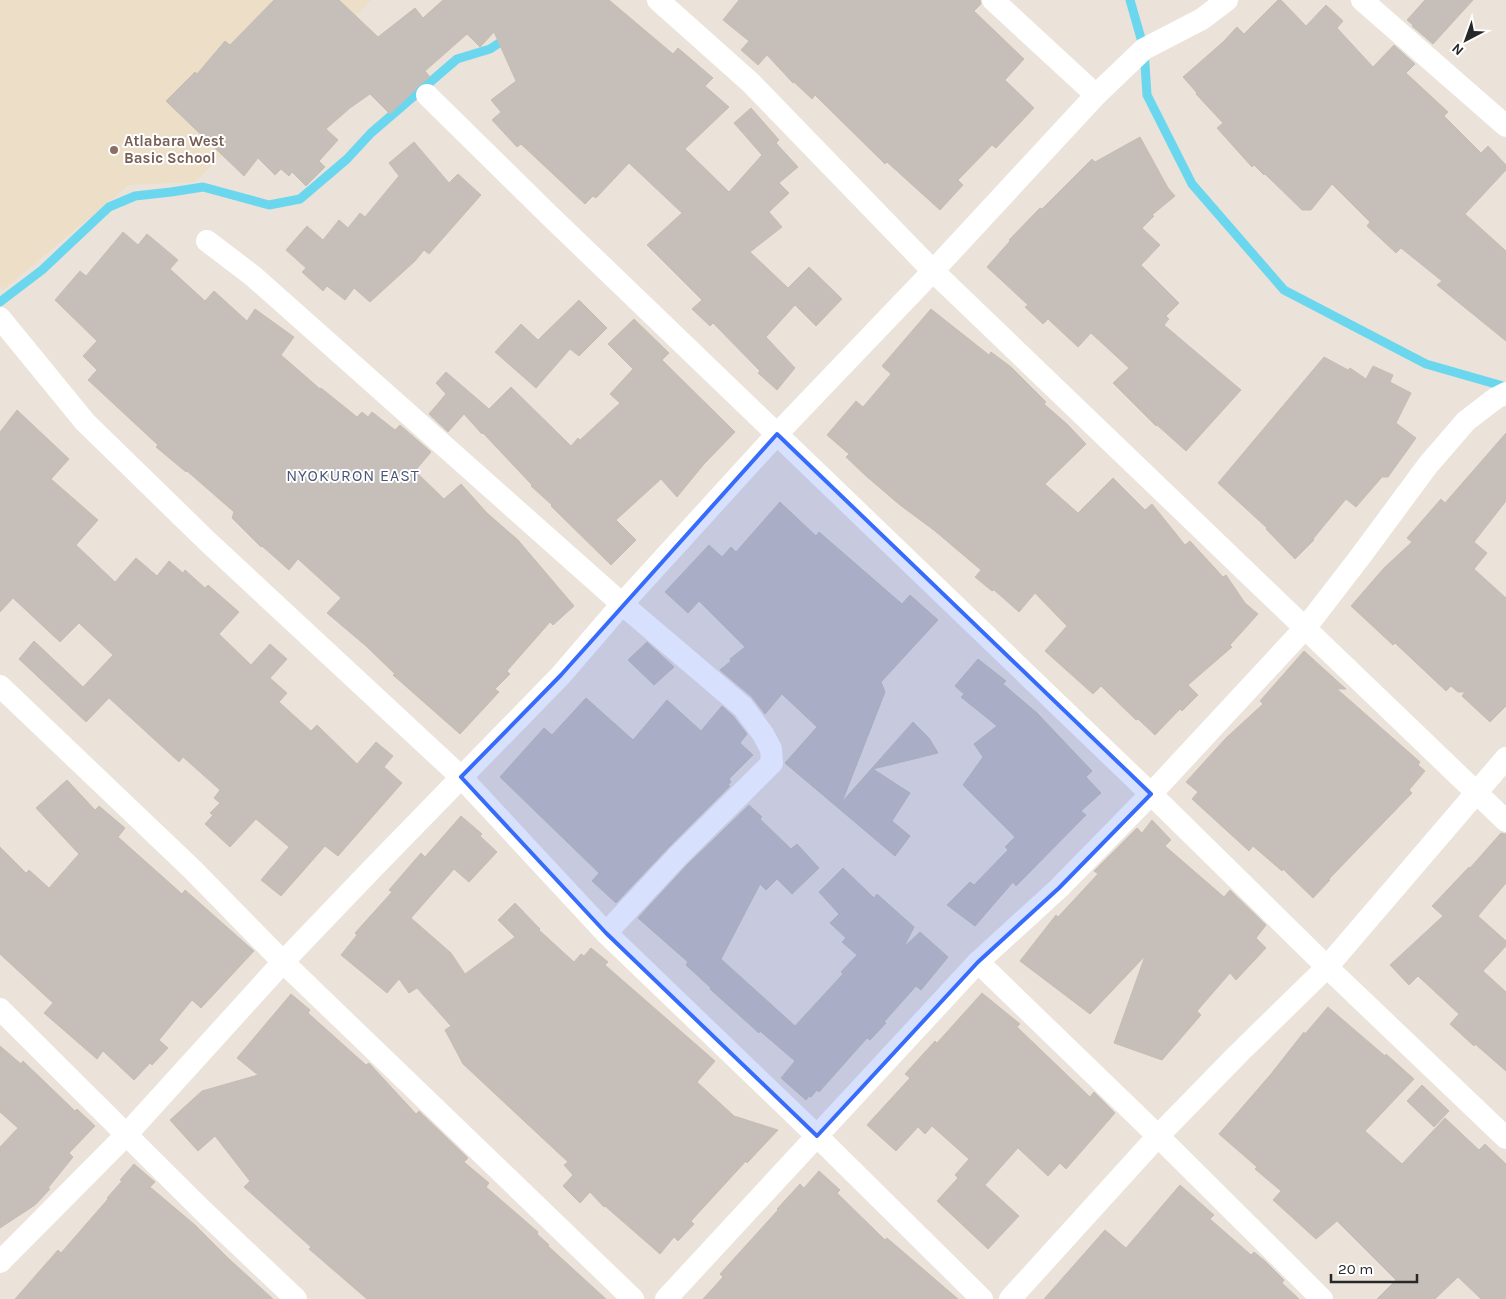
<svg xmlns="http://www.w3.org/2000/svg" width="1506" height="1299" font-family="Karla,sans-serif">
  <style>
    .education { fill: #eddec8 }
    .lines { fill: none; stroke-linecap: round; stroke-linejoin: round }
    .stream { stroke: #6ad7ef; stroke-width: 9 }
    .building { fill: #c6bfb9; stroke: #c6beb3 }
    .minor { stroke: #fff; stroke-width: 22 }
    .marked { fill: #366bfb; fill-opacity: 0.2; stroke: #366bfb; stroke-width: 4; stroke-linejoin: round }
    .education-dot { fill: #8d6e63; stroke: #fff; stroke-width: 2 }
    .labels { text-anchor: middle; stroke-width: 4; stroke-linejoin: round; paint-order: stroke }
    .education-label { font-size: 15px; font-weight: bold; fill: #785e54; stroke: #fff; text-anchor: start }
    .neighbourhood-label { font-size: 16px; letter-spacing: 1px; fill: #485578; stroke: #fff }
  </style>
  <rect width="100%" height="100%" fill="#ebe2d9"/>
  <polygon class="education" points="0,0 371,0 261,118 195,182 129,185 3,290 0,287"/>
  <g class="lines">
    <g class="stream">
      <polyline points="1130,0 1144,49 1147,95 1192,184 1284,290 1426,364 1506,387"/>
      <polyline points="0,302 42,270 109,207 135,196 171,192 203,187 269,205 300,199 347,159 371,133 457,59 490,49 507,38"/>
    </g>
  </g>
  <g class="building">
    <polygon points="274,0 339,0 378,37 415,8 423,18 443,0 609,0 673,54 678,48 713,78 705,86 729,107 685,149 729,192 762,155 734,123 751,108 779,140 776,143 798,167 779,183 789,193 769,212 782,227 750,252 788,288 809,267 842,299 816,326 795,305 766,337 795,368 777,390 758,373 760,371 713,323 710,326 692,309 702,300 647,245 682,213 629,163 596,198 593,196 585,204 521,144 517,147 492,120 501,112 491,100 516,81 494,32 480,47 467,34 425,71 430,77 418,86 415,90 390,114 370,94 350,108 326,129 338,140 319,161 325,167 306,186 292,172 289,176 281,169 275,175 258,158 244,176 166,101 195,72 197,74 225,41 230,45"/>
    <polygon points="739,0 980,0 981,4 974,11 1024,59 1005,80 1034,108 996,148 992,145 958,180 963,185 940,210 887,162 885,164 815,95 812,99 794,82 793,83 767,55 758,65 741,50 749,41 723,20"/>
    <polygon points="1278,0 1281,0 1306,26 1326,5 1343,21 1337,28 1373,67 1394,45 1415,64 1406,73 1448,112 1444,116 1481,153 1488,146 1506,165 1506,170 1465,214 1506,251 1506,341 1437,285 1442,281 1401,248 1396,253 1367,226 1370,222 1332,184 1311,210 1302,210 1265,174 1264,175 1254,165 1252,167 1217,128 1223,123 1196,94 1197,93 1183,77 1223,42 1237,27 1244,34"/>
    <polygon points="1425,0 1473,0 1433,44 1412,26 1413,25 1407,20"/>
    <polygon points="1140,137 1168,188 1175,196 1152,215 1154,216 1142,228 1160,245 1141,265 1179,303 1166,316 1169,319 1164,325 1241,390 1186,451 1157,425 1156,426 1113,383 1129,368 1091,333 1078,347 1048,319 1043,324 1025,307 1028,305 987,267 1010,241 1009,240 1040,208 1042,209 1092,159 1095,162"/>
    <polygon points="414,142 449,183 458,174 481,195 429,254 424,250 415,261 370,302 354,288 345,300 327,286 323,291 302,272 306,268 286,250 307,226 323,240 339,220 348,228 360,213 365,217 399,176 389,163"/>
    <polygon points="123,232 138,245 147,234 178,260 170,269 205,301 214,291 247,321 255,309 294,337 281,355 320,389 321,388 357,417 362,412 368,417 372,412 395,430 400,425 431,452 415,471 444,499 461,484 487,513 518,540 574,606 553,625 550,622 507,671 510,674 495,689 499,692 460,734 393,675 395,674 366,646 327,613 341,598 298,559 289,570 262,546 261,547 232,518 234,512 187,471 186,472 156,447 158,445 88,380 97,370 83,356 97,341 55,300 80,271 86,276"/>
    <polygon points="579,300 607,328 579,356 570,349 536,388 495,352 521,324 538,340"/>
    <polygon points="931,309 989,355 991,352 1011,367 1046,402 1044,404 1067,424 1086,444 1045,484 1078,513 1113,478 1145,510 1152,504 1185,545 1190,541 1223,577 1226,575 1245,603 1258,614 1230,645 1232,647 1188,685 1198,695 1182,711 1180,709 1155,735 1138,719 1136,720 1101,686 1093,694 1045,651 1067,626 1035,593 1019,612 994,590 992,591 975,577 981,570 935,531 900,505 866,476 846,457 849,454 827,435 856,401 863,407 891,374 882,366"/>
    <polygon points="634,319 669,353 662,360 735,432 704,464 677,497 661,479 616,520 636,540 611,565 551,506 552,505 531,486 532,485 483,433 482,434 464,414 448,432 429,414 446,394 436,383 446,372 489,409 511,387 571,446 578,438 580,440 620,403 610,394 633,369 608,344"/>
    <polygon points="1324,357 1348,370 1350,368 1366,379 1373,366 1393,375 1390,382 1411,393 1396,423 1416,438 1388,477 1382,477 1356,507 1346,499 1313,539 1314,540 1295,559 1266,529 1267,528 1218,483"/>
    <polygon points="17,410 69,459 51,479 98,520 76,545 115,582 136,558 157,576 169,561 183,573 185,570 205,588 208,585 239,612 219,634 251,665 270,644 287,659 270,678 287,693 279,702 311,731 317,725 357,764 376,742 393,756 384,767 402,783 338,856 325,846 281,896 261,880 289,847 256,819 230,847 205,824 213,815 210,813 220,803 214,798 220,790 183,757 179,762 109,698 86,722 19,659 34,641 83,687 113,655 79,623 60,642 13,598 0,612 0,432"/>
    <polygon points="1506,433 1506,501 1474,542 1487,553 1474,569 1506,598 1506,706 1490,722 1462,696 1465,692 1458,692 1451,686 1446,691 1395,643 1393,645 1351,606 1384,568 1412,542 1407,538 1441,499 1445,503"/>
    <polygon points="780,502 816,536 819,532 902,604 910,595 938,620 881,682 885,692 842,802 913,722 929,738 938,753 873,769 910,793 892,821 910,836 895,856 785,763 817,727 782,694 765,714 752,697 720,670 731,661 730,659 745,647 699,601 688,613 665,592 709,545 722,557 731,547 736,552"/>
    <polygon points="647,642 674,667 654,685 628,660"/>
    <polygon points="1304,651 1346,689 1337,689 1420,762 1418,765 1425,771 1409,790 1412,793 1329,879 1330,880 1313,898 1283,869 1282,871 1253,846 1249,851 1192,799 1198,792 1186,782 1226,738 1263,704 1260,701"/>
    <polygon points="978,659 1006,681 1003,684 1037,713 1092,771 1086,777 1101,793 1081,811 1086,815 1016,886 1013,882 975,926 947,905 970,882 974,885 1008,850 1005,847 1015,837 963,785 983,757 974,744 997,726 961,697 964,694 955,686"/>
    <polygon points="586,698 633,740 667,700 701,731 722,706 733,716 747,734 740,743 753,755 729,779 731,782 728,785 730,786 669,847 616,903 592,881 599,873 500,777 544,728 552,735"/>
    <polygon points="67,780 95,810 99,806 125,828 118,837 182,894 185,890 254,951 201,1008 192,1000 159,1040 168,1048 152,1065 150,1063 134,1080 103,1051 97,1059 44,1013 53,1003 0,954 0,847 26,873 29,870 49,888 79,854 36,808"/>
    <polygon points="749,805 762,817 760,819 791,849 797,844 819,868 792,894 777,879 766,890 760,884 721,959 795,1026 843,974 841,972 857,955 842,942 846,938 830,923 839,914 819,892 843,868 874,898 877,894 914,927 904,947 920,932 948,957 921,990 916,986 884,1022 886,1023 870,1040 867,1038 819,1092 817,1090 811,1097 809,1096 806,1100 781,1078 795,1061 760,1031 759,1033 710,989 711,988 686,965 688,962 638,918 687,865"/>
    <polygon points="461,816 482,834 480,836 497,852 469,882 454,869 411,918 451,953 465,974 515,937 498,920 515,903 540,929 539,930 574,962 581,954 584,956 591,948 608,962 605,965 715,1061 697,1082 734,1116 778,1130 747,1163 746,1161 691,1221 694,1224 678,1241 674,1237 660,1254 605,1206 604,1207 590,1192 580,1203 563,1186 573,1175 564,1165 568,1162 463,1064 445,1030 451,1026 417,988 409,993 399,979 387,993 341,955 357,935 355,933 392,892 389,890 421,853 425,857"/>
    <polygon points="1152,820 1171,840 1165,846 1224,897 1230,890 1266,925 1256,938 1266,948 1236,980 1230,973 1197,1011 1201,1015 1162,1060 1114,1043 1145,956 1090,1014 1020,961 1056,915 1058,917 1098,874 1094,871 1137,828 1142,833"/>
    <polygon points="1501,833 1506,834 1506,883 1478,916 1506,941 1506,946 1483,971 1506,992 1506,1071 1475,1044 1474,1046 1450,1024 1459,1014 1418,976 1409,985 1390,965 1443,916 1432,906 1469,867 1470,868"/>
    <polygon points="982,993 1020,1024 1017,1027 1090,1097 1094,1092 1115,1113 1066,1169 1060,1163 1048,1176 1018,1148 985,1185 1019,1216 988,1249 937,1201 958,1178 955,1175 969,1159 932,1126 925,1134 918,1127 896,1151 867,1125 910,1078 905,1074 935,1041 937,1043"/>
    <polygon points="291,994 310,1010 308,1013 366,1065 369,1063 416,1114 419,1111 468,1158 464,1162 489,1183 486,1187 538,1232 537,1234 549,1245 548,1246 606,1299 367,1299 309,1249 311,1247 244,1187 250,1181 215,1136 198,1151 170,1120 202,1091 258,1075 237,1058"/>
    <polygon points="1328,1007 1385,1056 1386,1054 1414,1079 1365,1131 1402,1164 1445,1118 1479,1150 1485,1144 1506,1164 1506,1299 1481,1299 1458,1277 1435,1299 1377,1299 1396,1280 1337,1221 1316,1239 1273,1200 1281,1191 1255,1169 1257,1167 1219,1134 1271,1074 1304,1032 1305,1034"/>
    <polygon points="0,1046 21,1064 23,1061 75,1111 77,1109 95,1126 69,1153 73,1157 48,1188 50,1189 35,1205 0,1228 0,1147 18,1128 0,1112"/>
    <polygon points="1422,1085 1449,1111 1434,1127 1407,1101"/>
    <polygon points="134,1164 155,1182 150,1187 195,1225 228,1258 273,1299 15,1299 58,1250 61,1253 108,1199 107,1198 122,1181 120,1180"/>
    <polygon points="819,1171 840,1190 837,1193 885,1240 887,1238 958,1299 703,1299 723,1277 720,1274 778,1210 777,1209 800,1184 804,1188"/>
    <polygon points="1180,1185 1214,1215 1210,1219 1251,1255 1254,1252 1265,1261 1284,1280 1282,1283 1299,1299 1044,1299 1105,1230 1126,1248"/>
  </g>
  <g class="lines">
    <g class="minor">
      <polyline points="658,0 751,83 933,271 1506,821"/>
      <polyline points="993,0 1096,95"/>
      <polyline points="1362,0 1506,126"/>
      <polyline points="427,95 548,214 1151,794 1327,967 1506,1138"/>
      <polyline points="207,241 253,276 622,604 743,707 763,734 771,749 772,763 678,856 606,933"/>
      <polyline points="0,318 85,422 207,541 461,777 606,933 817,1136 982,1299"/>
      <polyline points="0,686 193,870 283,962 633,1299"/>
      <polyline points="978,962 1158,1136 1322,1299"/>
      <polyline points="0,1009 200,1208 296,1299"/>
      <polyline points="0,1262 126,1135 283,962 372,869 561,675 622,604 777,434 933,271 1096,95 1144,49 1202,19 1227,0"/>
      <polyline points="666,1299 978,962 1059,888 1151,794 1306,627 1360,557 1428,465 1466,421 1496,398 1506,393"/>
      <polyline points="1010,1299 1158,1136 1238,1054 1327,967 1506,758"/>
    </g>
  </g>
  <path class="marked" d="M 777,434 L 1151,794 L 1059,888 L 978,962 L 817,1136 L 606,933 L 461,777 L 561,675 Z"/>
  <circle class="education-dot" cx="114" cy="150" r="5"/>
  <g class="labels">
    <g class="education-label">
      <text x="124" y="146">Atlabara West<tspan x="124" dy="17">Basic School</tspan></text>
    </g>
    <g class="neighbourhood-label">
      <text x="353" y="481">NYOKURON EAST</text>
    </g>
  </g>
  <g transform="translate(1466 40) rotate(221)" stroke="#ffffff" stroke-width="4" paint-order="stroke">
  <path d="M0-4L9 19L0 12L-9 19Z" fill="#282828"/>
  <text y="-8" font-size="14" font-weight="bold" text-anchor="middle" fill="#282828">N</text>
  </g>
  <path d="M1331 1274v8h86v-8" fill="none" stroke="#282828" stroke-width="2.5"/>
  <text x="1338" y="1274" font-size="15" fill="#282828" stroke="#ffffff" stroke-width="4" paint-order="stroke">20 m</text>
</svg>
